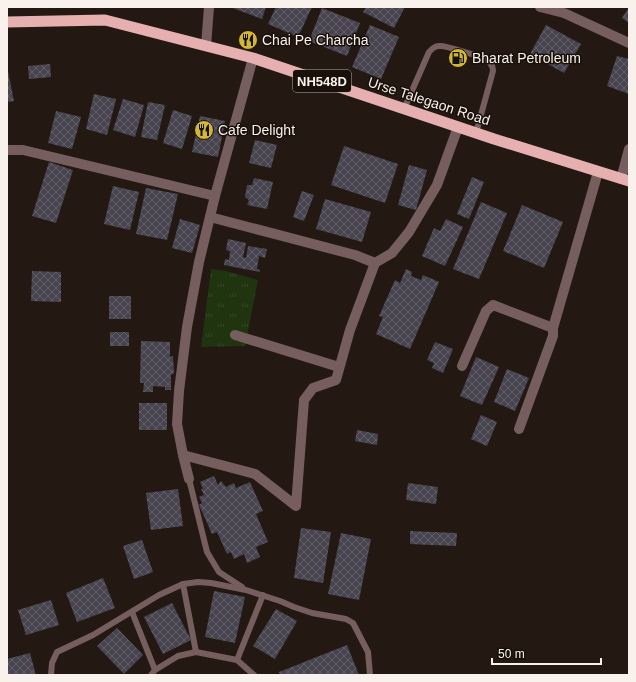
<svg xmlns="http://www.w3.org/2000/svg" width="636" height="682" font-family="Helvetica,sans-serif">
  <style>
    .grass { fill: url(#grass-tufts) }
    .building { fill: url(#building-cross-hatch) }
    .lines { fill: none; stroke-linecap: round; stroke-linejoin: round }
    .service { stroke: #765e5e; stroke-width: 6 }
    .minor { stroke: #765e5e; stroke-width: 10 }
    .trunk { stroke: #e6afb0; stroke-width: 11 }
    .labels { text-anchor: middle; stroke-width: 3; stroke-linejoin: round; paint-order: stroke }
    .shield { fill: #191009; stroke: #b5aea8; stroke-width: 1 }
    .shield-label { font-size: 13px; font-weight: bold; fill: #f8f1ec }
    .poi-label { font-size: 14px; fill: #f8f1ec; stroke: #191009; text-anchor: start }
    .street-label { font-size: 14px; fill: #f8f1ec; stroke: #191009 }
  </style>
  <defs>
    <pattern id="grass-tufts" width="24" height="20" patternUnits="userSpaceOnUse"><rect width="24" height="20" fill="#1f340f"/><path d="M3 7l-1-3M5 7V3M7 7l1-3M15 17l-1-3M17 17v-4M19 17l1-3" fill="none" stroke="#354826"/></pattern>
    <pattern id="building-cross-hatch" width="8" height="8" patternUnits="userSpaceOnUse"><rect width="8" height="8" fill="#474450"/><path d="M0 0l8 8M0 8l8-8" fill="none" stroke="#625f69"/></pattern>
  </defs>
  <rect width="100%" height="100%" fill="#231912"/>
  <polygon class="grass" points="211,269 226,271 258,280 245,346 201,347"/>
  <g class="building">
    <polygon points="230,7 266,7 262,19"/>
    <polygon points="276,7 312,7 298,37 268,24"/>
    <polygon points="366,7 405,7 394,28 363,12"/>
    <polygon points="322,8 360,23 347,56 309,41"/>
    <polygon points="628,9 629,10 629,23 622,18"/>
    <polygon points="370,25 399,37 381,79 352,67"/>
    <polygon points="546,25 581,44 564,73 530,54"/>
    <polygon points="617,56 629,59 629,94 607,86"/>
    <polygon points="50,64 51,77 29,79 28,66"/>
    <polygon points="7,71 8,71 14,101 7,102"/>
    <polygon points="94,94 116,99 107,135 86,129"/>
    <polygon points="123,99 144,105 135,137 113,130"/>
    <polygon points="148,102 165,105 157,140 141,137"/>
    <polygon points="173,110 192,116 182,149 163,143"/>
    <polygon points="56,111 81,117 72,149 48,143"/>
    <polygon points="200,116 225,121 218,157 192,152"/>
    <polygon points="255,140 277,145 271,168 249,163"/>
    <polygon points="344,146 398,164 385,203 331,185"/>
    <polygon points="49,162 73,170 56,223 32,216"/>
    <polygon points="409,165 427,170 416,210 398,205"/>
    <polygon points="472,177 484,182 469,219 457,214"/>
    <polygon points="254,178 273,182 267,209 247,205 249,200 245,197 247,185 252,185"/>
    <polygon points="113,186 139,192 130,230 104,224"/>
    <polygon points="146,188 178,194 167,240 136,234"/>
    <polygon points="302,191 314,195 304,221 293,217"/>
    <polygon points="325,199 371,212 362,242 316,229"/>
    <polygon points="481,202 507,213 479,279 453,269"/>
    <polygon points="522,205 563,222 544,268 503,251"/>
    <polygon points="180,219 200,225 192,253 172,248"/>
    <polygon points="446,219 463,227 445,266 422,256 434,228 440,231"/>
    <polygon points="228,239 246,243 243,257 246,258 248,246 267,249 265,258 259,256 257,269 260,270 260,272 224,265 225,259 229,260 230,251 226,250"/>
    <polygon points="406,269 412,272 411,276 421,280 423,275 439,282 410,349 376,334 383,317 379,316 395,280 400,283"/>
    <polygon points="32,271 61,272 61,302 31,301"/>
    <rect x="109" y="296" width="22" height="23"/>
    <rect x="110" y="332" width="19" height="14"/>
    <polygon points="141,341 170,342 170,357 173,356 174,373 171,375 171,390 165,390 165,387 153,386 153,392 143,392 144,383 140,383"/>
    <polygon points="435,342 453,349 443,373 432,368 434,363 427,360"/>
    <polygon points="476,357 499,367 482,405 460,396"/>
    <polygon points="507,369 529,378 515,411 494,402"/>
    <rect x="139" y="403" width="28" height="27"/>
    <polygon points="481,415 497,422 487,446 471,439"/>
    <polygon points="357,430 378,434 377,445 355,441"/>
    <polygon points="214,476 218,485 221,481 226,487 234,483 236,488 250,482 263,511 256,514 268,542 256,547 260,557 247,563 244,554 234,559 231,552 227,554 217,532 212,534 199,505 202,503 199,497 204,495 201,489 203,489 200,482"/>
    <polygon points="408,483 438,487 436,504 406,500"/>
    <polygon points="178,489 183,526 151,530 146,493"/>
    <polygon points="301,528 331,532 323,583 294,578"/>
    <polygon points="410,531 457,533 456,546 410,544"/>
    <polygon points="341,533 371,539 359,600 328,594"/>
    <polygon points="142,540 153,572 134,579 123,546"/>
    <polygon points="103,578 115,608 77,622 66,593"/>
    <polygon points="214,591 245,597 235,643 205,637"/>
    <polygon points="51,600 59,625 26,635 18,610"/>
    <polygon points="172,603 191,640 163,654 144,617"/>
    <polygon points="276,609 297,621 275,659 253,646"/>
    <polygon points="117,628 143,655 124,674 97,646"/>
    <polygon points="347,645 359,675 280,675 279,672"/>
    <polygon points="30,653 36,675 7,675 7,659"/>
  </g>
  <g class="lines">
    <g class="service">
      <path d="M 404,109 L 429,52 C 432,49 434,46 439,46 C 445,45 482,57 487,60 C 491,63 493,66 493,71 L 476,133"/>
      <polyline points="189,479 207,552 219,572 242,587"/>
      <polyline points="132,612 155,670"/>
      <polyline points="196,652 183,584 198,582 211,583 246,590 280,601 294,607 312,613 346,619 353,623 368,652 370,675"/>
      <polyline points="237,660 263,595"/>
      <polyline points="51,675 52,663 57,652 93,635 159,595 183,584"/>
      <polyline points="151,675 155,670 178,656 196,652 237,660 254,675"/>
    </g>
    <g class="minor">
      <polyline points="540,7 564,13 629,43"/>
      <polyline points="206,46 209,7"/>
      <polyline points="7,150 23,150 215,196"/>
      <polyline points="621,179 629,149"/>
      <polyline points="210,217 355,255 375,263 392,253 409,232 437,185 458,127"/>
      <polyline points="235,335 339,367"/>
      <polyline points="462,366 486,311 493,305 553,328"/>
      <polyline points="519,429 553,336 553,328 598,172"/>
      <polyline points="183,455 255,474 296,506 304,400 313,388 336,380 350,330 375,263"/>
      <polyline points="189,479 183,455 177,424 179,391 187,327 199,262 215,196 253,58"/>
    </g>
    <polyline class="trunk" points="7,22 105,20 253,58 494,139 629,181"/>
  </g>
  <defs>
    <symbol id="restaurant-disc" viewBox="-11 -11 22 22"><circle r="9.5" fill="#d4b635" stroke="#191009"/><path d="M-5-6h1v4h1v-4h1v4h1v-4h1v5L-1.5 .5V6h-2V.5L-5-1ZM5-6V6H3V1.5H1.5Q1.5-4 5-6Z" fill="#111"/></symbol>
    <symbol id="fuel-disc" viewBox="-11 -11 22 22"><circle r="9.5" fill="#d4b635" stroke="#191009"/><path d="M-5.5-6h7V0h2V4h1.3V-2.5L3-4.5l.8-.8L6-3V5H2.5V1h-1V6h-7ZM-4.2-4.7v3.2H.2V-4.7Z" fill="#111"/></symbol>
  </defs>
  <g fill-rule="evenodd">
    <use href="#restaurant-disc" x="237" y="29" width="22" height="22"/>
    <use href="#fuel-disc" x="447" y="47" width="22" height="22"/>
    <use href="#restaurant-disc" x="193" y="119" width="22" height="22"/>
  </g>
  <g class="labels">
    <rect class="shield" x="293" y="70" width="58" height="22" rx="3"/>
    <g class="shield-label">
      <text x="322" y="86">NH548D</text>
    </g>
    <g class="poi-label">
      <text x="262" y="45">Chai Pe Charcha</text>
      <text x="472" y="63">Bharat Petroleum</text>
      <text x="218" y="135">Cafe Delight</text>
    </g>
    <g class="street-label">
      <text transform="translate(429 101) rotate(18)" y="5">Urse Talegaon Road</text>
    </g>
  </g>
  <rect width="636" height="682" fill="none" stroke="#f8f1ec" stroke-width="16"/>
  <path d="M492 658v6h109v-6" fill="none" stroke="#f8f1ec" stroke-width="2"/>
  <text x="498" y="658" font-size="12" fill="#f8f1ec" stroke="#191009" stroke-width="3" paint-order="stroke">50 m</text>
</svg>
